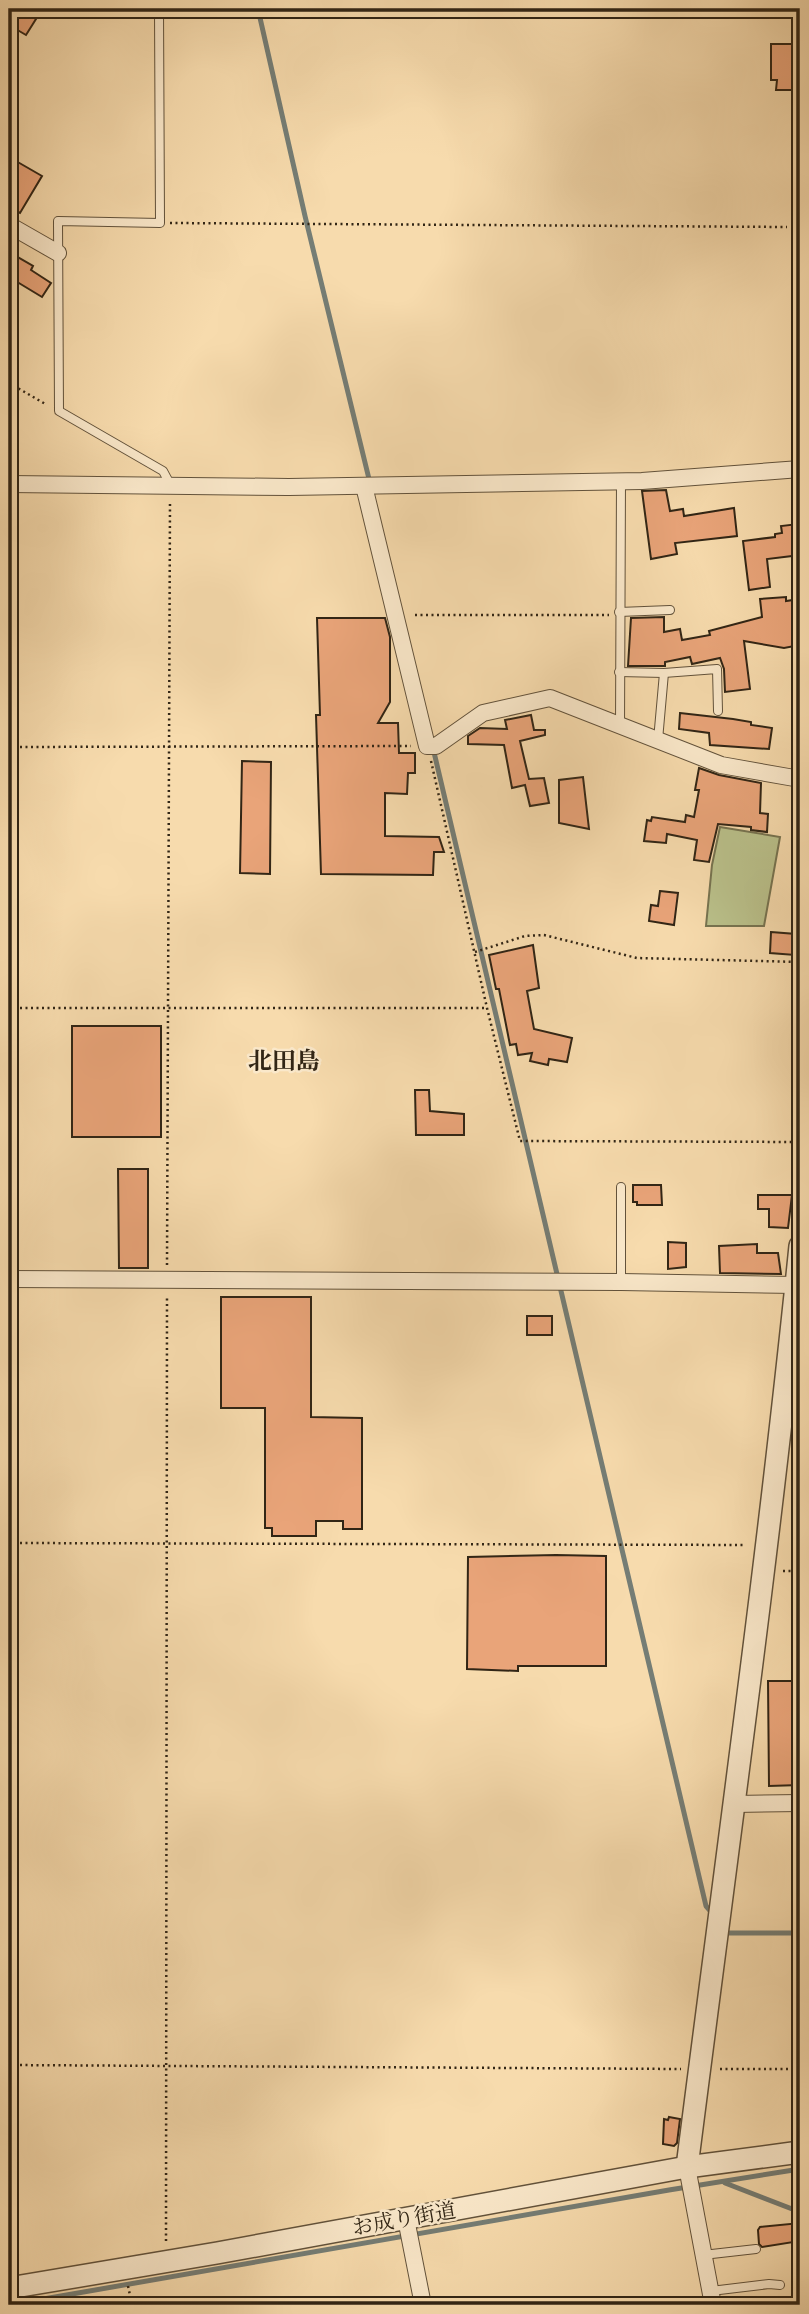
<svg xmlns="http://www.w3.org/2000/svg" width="809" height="2314" font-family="Alegreya,'Noto Serif JP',serif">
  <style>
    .green { fill: #bac18b; stroke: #767350; stroke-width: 2 }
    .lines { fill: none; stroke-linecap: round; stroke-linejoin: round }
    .stream { stroke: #757d75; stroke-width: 5 }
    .building { fill: #e9a479; stroke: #312515; stroke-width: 2 }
    .service-casing { stroke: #62523b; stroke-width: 10 }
    .minor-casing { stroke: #62523b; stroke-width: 18 }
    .tertiary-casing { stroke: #62523b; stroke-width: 24 }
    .path { stroke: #312515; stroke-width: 2.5; stroke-dasharray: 2 3.5; stroke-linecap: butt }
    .service { stroke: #fae8ca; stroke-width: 8 }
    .minor { stroke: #fae8ca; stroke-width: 16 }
    .tertiary { stroke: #fae8ca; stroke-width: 21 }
    .labels { text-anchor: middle; stroke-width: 5; stroke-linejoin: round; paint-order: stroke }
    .street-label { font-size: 21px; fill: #312515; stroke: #fae8ca }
    .quarter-label { font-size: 24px; font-weight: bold; fill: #312515; stroke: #fae8ca }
  </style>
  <rect width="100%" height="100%" fill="#f7dbad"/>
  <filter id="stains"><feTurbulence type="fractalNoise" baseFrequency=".00286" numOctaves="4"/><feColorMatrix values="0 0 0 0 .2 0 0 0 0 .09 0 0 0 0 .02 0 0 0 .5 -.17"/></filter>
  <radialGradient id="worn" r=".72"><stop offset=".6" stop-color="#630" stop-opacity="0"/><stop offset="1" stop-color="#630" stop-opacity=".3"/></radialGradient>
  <polygon class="green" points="720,827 780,837 764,926 706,926 712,865"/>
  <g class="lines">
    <g class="stream">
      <polyline points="258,9 305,216 370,483"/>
      <polyline points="433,748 706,1906 713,1914"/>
      <polyline points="723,1927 728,1933 800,1933"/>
      <polyline points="725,2183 800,2212"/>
      <polyline points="9,2305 669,2190 800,2169"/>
    </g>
  </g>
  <g class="building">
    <polygon points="9,9 37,9 33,17 36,19 26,35 9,25"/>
    <polygon points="771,44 798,44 798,90 776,90 777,80 771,80"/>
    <polygon points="9,157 42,176 20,213 9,207"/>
    <polygon points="9,252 33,266 31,270 51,283 42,297 9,277"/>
    <polygon points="666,490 670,511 683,509 684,516 734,508 737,536 675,543 677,554 651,559 642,491"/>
    <polygon points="798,524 800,555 767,559 770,587 749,590 743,541 775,537 775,534 782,533 781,526"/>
    <polygon points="786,597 786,601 800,599 800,645 784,648 744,641 750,689 725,692 724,669 720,658 692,664 690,657 665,662 665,666 628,666 631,618 664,617 664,632 680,629 682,640 710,635 709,631 762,617 760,599"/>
    <polygon points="317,618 385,618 390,637 390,702 378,723 398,723 399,753 415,753 415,773 408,773 407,794 385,793 385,836 439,837 444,852 434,852 433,875 321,874 316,715 320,715"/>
    <polygon points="680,713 733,719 751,722 751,725 772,728 769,749 710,745 709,733 679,729"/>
    <polygon points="531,715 534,730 545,730 545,735 520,741 529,779 544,778 549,803 530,806 525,785 512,788 504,745 468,744 468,736 480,728 507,729 505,720"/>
    <polygon points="242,761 271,762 270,874 240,873"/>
    <polygon points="699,768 719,775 761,783 760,813 768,814 767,832 751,830 751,827 718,824 709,862 694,860 697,840 667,834 666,843 644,841 647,820 651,821 652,817 685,822 686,815 694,817 699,790 695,790"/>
    <polygon points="583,777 589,829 559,823 559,780"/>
    <polygon points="660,891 678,893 674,925 649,921 651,905 658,906"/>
    <polygon points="771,932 796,934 795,955 770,953"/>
    <polygon points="533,945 539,988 527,991 534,1029 572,1038 567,1062 549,1059 548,1065 530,1061 532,1053 518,1055 516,1044 510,1045 499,989 496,989 489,955"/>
    <rect x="72" y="1026" width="89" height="111"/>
    <polygon points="415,1090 429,1090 430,1111 464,1114 464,1135 416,1135"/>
    <polygon points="118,1169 148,1169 148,1268 119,1268"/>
    <polygon points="633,1185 661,1185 662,1205 637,1205 637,1202 633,1202"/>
    <polygon points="758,1195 792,1195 788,1228 769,1227 769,1209 758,1209"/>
    <polygon points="668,1242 686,1243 686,1267 668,1269"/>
    <polygon points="757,1244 757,1253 778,1253 781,1274 720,1273 719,1246"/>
    <polygon points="221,1297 311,1297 311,1417 362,1418 362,1529 343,1529 343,1521 316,1521 316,1536 272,1536 272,1528 265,1528 265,1408 221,1408"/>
    <rect x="527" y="1316" width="25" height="19"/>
    <polygon points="556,1555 606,1556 606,1666 518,1666 518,1671 467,1669 468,1557"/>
    <polygon points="768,1681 800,1681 800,1785 769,1786"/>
    <polygon points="669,2117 680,2119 677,2143 674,2146 663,2144 664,2119 668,2120"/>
    <polygon points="800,2223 800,2241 762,2247 759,2244 758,2230 760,2227"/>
  </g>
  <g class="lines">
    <defs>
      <g id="service">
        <polyline points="159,9 160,223 58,221 59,411 163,471 170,484"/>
        <polyline points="799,227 800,227"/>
        <polyline points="619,612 670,610"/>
        <polyline points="619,672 664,673 717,669 718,711"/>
        <polyline points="620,726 621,481"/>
        <polyline points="658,740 664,673"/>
        <polyline points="621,1282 621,1187"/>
        <polyline points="703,2255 756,2249"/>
        <polyline points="711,2291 769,2284 780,2285"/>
      </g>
      <g id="minor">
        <polyline points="9,225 58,253"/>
        <polyline points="9,484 289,487 642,481 800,469"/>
        <polyline points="364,486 427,746 436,746 483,713 550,698 721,765 800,779"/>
        <polyline points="9,1279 621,1282 796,1285"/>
        <polyline points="735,1804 800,1803"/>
        <polyline points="687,2167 713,2305"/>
        <polyline points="406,2219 423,2305"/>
      </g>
      <g id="tertiary">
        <path d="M 687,2167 C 726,1860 769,1553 800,1246"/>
        <polyline points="9,2288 217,2253 687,2167 800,2152"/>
      </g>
    </defs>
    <use href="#service" class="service-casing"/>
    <use href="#minor" class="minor-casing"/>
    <use href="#tertiary" class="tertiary-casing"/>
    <g class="path">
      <polyline points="170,223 787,227"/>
      <polyline points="9,383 47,405"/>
      <polyline points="415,615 609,615"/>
      <polyline points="9,747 411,746"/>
      <polyline points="431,761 487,1008 520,1141 800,1142"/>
      <polyline points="475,952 525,936 544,935 637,958 800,962"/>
      <polyline points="9,1008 487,1008"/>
      <polyline points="167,1265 170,501"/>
      <polyline points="9,1543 746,1545"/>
      <polyline points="783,1571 800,1571"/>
      <polyline points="9,2065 681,2069"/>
      <polyline points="720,2069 800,2069"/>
      <polyline points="166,2241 167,1296"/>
      <polyline points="128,2286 132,2305"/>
    </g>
    <use href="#service" class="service"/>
    <use href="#minor" class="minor"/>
    <use href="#tertiary" class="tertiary"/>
  </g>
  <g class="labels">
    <g class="street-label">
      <text transform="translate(404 2219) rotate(-10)" y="7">お成り街道</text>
    </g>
    <g class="quarter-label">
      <text x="284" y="1069">北田島</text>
    </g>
  </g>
  <rect width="809" height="2314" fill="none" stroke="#f7dbad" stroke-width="35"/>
  <rect x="10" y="10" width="788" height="2293" fill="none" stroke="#312515" stroke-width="3.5"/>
  <rect x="18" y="18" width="774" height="2279" fill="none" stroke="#312515" stroke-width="2"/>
  <rect width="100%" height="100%" filter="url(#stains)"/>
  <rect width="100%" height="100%" fill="url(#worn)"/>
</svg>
